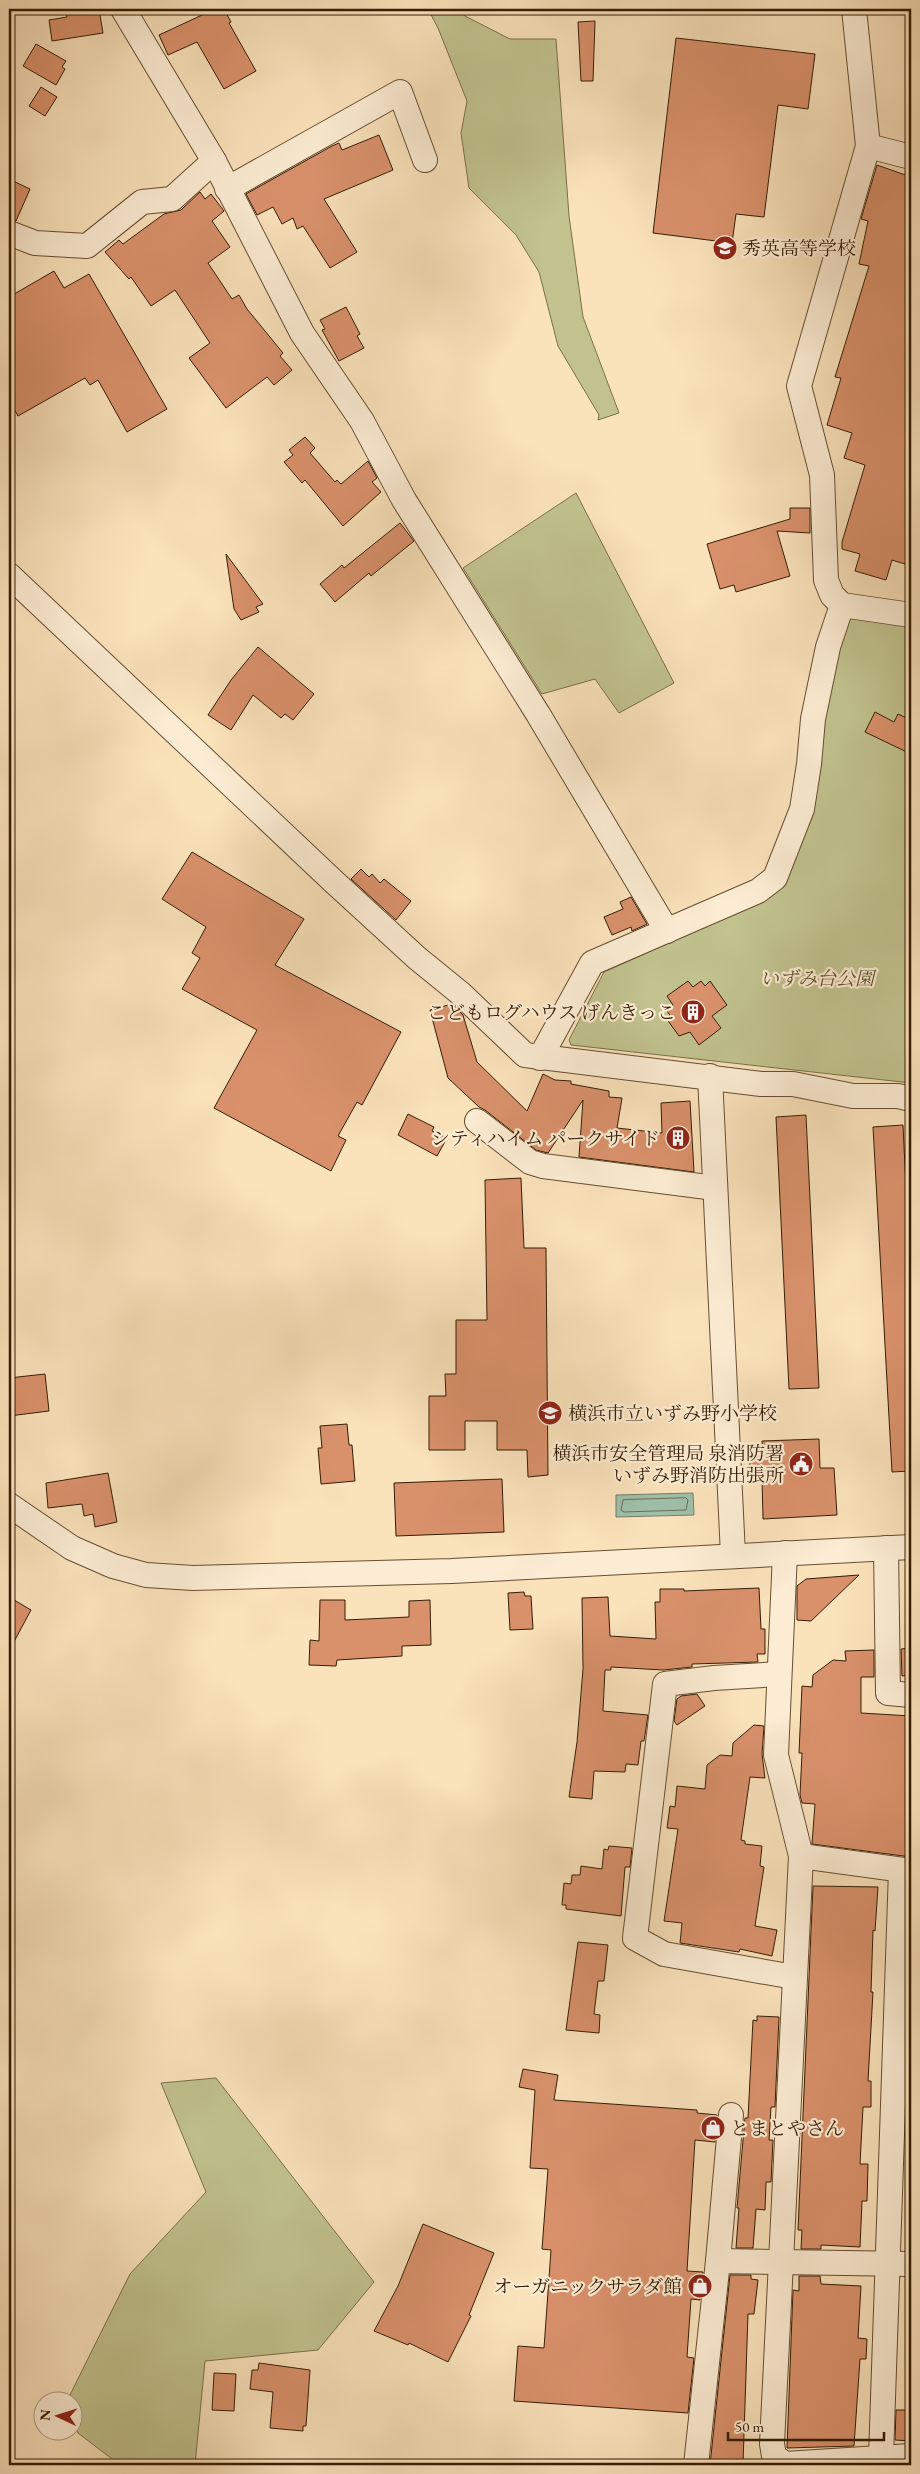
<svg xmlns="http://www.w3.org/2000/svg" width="920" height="2474" font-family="'EB Garamond','Noto Serif JP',serif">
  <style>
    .green { fill: #c1c28e; stroke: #7a7049 }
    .water { fill: #9fbfaa; stroke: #747e68 }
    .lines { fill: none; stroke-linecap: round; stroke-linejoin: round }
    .shore { stroke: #6a6e57; stroke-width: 1 }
    .building { fill: #d9916c; stroke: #341d04 }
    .minor-casing { stroke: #664e32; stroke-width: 26 }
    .minor { stroke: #fcecd3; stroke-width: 24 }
    .labels { text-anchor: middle; stroke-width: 4.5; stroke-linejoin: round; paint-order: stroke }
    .poi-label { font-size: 19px; fill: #341d04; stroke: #fcecd3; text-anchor: end }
    .park-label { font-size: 19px; font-style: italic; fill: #5e4f2d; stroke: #fcecd3 }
  </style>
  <rect width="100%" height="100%" fill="#fae2bb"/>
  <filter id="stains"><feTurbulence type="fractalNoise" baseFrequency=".004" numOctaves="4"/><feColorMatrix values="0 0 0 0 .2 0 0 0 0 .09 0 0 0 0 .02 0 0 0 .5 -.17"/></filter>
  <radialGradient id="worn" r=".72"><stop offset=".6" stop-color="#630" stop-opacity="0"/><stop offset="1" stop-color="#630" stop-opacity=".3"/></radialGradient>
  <g class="green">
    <polygon points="428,9 464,9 465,16 510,39 556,39 569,216 583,317 619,413 598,420 599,415 558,346 539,272 516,235 469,188 461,133 467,101 438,28"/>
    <polygon points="576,493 674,683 619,713 595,679 542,694 463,568"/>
    <polygon points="849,617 911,625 911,1083 571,1045 569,1040 604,972 764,900 826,703 843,629"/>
    <polygon points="216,2078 374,2282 318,2350 205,2361 195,2465 120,2465 78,2433 73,2424 72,2402 67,2401 130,2274 206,2192 161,2083"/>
  </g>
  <polygon class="water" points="693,1493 694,1515 616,1517 616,1495"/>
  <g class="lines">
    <polygon class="shore" points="686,1498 688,1500 686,1510 624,1512 621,1510 623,1500"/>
  </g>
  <g class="building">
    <polygon points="99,9 103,33 52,41 49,20 67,17 66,13"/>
    <polygon points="215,9 224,9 231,22 229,23 256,71 224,89 197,42 168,55 159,35"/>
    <polygon points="595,21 593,81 581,81 578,22"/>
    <polygon points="676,38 815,54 808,109 778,105 764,217 736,214 732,243 653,233"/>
    <polygon points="36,44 66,61 62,67 65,69 56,85 23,66"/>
    <polygon points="41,87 57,97 45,116 29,106"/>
    <polygon points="379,135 393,170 324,199 357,252 330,268 303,226 297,229 293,218 282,224 273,207 257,215 246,194 332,146 339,143 342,150"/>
    <polygon points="877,165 911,177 911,566 892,560 886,580 855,571 860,554 842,549 842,542 865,465 844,458 852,433 827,425 841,378 835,377 869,266 859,264 868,221 861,219"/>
    <polygon points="9,179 30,189 16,221 9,220"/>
    <polygon points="200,192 205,199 211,194 224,211 212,221 230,247 208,263 232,299 239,295 247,309 283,353 280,356 292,370 274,385 267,377 226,408 189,358 210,343 175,290 151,306 131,277 129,279 105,252 119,240 123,244 164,214 181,210"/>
    <polygon points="54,271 64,288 89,274 167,409 127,432 98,380 90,385 85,378 18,416 9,400 9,297"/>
    <polygon points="346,307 360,334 357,336 364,348 339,361 322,330 325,329 320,320"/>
    <polygon points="305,437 315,448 310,453 335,482 337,480 341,484 368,461 377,478 372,482 381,492 343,526 305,480 302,483 284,462 293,455 289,450"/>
    <polygon points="790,508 810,508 810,533 777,531 790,576 736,592 734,585 720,589 707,544 790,519"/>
    <polygon points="400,523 414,541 371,576 369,573 335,602 320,584 342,565 344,568"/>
    <polygon points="226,554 263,604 256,607 259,612 241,620 234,609"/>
    <polygon points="258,647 314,694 293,720 285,714 281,718 253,695 231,730 208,715 231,680"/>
    <polygon points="875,712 894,722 898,714 911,720 911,754 865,732"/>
    <polygon points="192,852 304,919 275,965 401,1032 362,1105 357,1102 338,1136 346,1140 331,1171 214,1108 257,1030 182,989 200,958 192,953 206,927 162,899"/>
    <polygon points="361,869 369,877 372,874 380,883 384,879 411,901 396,920 351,879"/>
    <polygon points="631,897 647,924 632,931 631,927 612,935 604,917 623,909 620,902"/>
    <polygon points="688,981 693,987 701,981 705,986 710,981 727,1005 712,1016 721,1028 699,1045 690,1032 679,1036 666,1018 670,1015 666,1010 673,1005 667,996"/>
    <polygon points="452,1004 463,1015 477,1062 527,1111 543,1074 555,1080 571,1081 571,1084 609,1091 609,1097 622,1098 617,1128 662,1133 661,1103 690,1101 694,1172 579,1157 583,1100 548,1153 536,1150 485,1110 479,1107 448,1078 430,1010"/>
    <polygon points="408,1114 434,1127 432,1131 447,1138 437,1156 398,1135"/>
    <polygon points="806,1115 819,1388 789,1389 776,1117"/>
    <polygon points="903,1125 911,1293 911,1471 892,1472 873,1127"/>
    <polygon points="521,1178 524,1248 546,1248 548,1475 528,1477 527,1450 497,1450 497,1421 465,1421 465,1450 429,1450 429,1396 446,1396 445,1374 456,1374 456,1320 487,1320 485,1180"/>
    <polygon points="45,1374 49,1411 9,1416 9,1378"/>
    <polygon points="347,1424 349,1445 352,1445 355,1481 321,1484 318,1448 322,1448 320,1426"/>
    <polygon points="819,1439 820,1468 834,1468 837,1515 763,1519 762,1479 750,1480 750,1456 763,1456 762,1441"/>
    <polygon points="108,1473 117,1522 95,1527 93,1514 84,1516 82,1504 48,1508 46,1483"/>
    <polygon points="502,1479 504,1532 396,1536 394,1483"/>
    <polygon points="859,1575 811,1621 797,1620 797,1586 806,1579"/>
    <polygon points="759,1588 761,1629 765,1629 765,1654 757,1654 758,1662 692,1664 692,1667 663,1670 611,1667 611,1670 605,1670 603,1711 648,1715 644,1741 641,1741 638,1765 626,1764 625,1772 594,1771 592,1799 569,1797 577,1742 583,1669 582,1598 608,1597 610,1636 656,1639 655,1602 660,1602 660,1589 684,1589 684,1591"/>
    <polygon points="524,1592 525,1596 531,1596 533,1629 510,1630 508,1593"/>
    <polygon points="9,1597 31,1610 9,1651"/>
    <polygon points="320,1600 345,1600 345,1620 409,1617 409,1601 430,1600 431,1645 402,1646 402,1656 337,1660 336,1666 309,1665 310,1640 319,1641"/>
    <polygon points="911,1648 911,1675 902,1676 901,1649"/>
    <polygon points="874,1650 874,1677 861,1677 861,1713 911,1716 911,1857 812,1844 815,1804 802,1803 800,1795 802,1753 799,1753 802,1686 812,1687 813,1675 833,1660 846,1661 845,1651"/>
    <polygon points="697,1694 705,1706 677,1725 674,1721 677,1699 681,1696"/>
    <polygon points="754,1725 764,1726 762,1754 765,1778 750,1777 741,1840 745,1841 745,1844 762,1846 760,1866 764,1867 755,1926 777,1930 772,1956 740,1949 739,1952 680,1943 682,1923 664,1921 678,1829 667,1828 670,1806 675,1807 677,1786 705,1789 707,1765 720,1755 732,1756 733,1743"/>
    <polygon points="609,1846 632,1848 630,1867 625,1867 621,1916 566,1909 566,1905 562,1905 564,1883 571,1884 572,1875 580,1875 581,1866 602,1869 604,1849 608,1850"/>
    <polygon points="813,1886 878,1887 875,1931 873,1930 871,1992 873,1992 868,2081 871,2081 871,2107 863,2107 860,2164 868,2164 867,2201 862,2201 860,2247 821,2245 821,2249 801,2249 802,2230 798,2230"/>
    <polygon points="578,1942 608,1945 604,1981 598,1981 594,2014 600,2015 599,2033 566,2030"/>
    <polygon points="757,2016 779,2017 775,2107 771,2107 769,2140 773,2140 771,2182 766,2182 765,2210 756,2209 753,2248 736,2248 739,2208 737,2208 745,2118 748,2118 753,2020 757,2021"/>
    <polygon points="523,2069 558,2075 554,2100 697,2110 697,2113 717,2115 715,2142 695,2140 687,2271 703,2272 700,2300 691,2299 687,2357 694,2358 688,2413 514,2401 518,2346 544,2348 551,2250 542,2249 548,2169 530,2168 535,2090 519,2087"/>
    <polygon points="423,2224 494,2253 469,2315 471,2316 448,2362 409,2343 408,2345 374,2331 398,2286"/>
    <polygon points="730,2275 751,2275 751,2279 758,2280 754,2314 748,2314 743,2464 710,2465"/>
    <polygon points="799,2276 820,2276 821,2284 861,2286 858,2338 867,2339 866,2359 860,2359 854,2446 787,2448 793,2290 799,2291"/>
    <polygon points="259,2363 310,2370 306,2426 303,2426 303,2431 270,2428 273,2392 250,2389 252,2370 258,2370"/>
    <polygon points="214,2373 236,2374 234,2411 212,2410"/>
    <polygon points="896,2410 911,2410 911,2441 895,2440"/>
  </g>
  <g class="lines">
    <defs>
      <g id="minor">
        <polyline points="123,9 214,161 302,333 362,421 404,500 538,714 667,931"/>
        <polyline points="854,9 868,146 799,386 822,475 826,580 832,595 842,605 911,615"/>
        <polyline points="868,146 911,157"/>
        <polyline points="227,189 400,92 425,160"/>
        <polyline points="9,233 35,243 87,246 142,202 172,199 214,161"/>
        <polyline points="9,575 332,880 417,958 460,993 525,1055 761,1084 793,1084 853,1096 898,1096 911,1099"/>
        <polyline points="540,1058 592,963 758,891 775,878 802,809 809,764 813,719 828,647 842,605"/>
        <polyline points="710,1076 733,1555"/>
        <polyline points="477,1121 530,1162 543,1166 715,1188"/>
        <polyline points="9,1505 72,1548 113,1566 146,1575 193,1578 452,1571 911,1547"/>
        <polyline points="886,1548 888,1693 911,1695"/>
        <polyline points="785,1553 776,1755 801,1856 772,2444 774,2456 785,2464 911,2456"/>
        <polyline points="779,1674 714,1678 665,1684 635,1938 664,1954 794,1977"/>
        <polyline points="801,1856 911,1871"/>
        <polyline points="718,2261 911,2264"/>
        <polyline points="881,2457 901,1870"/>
        <polyline points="696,2465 718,2261 731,2115"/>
      </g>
    </defs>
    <use href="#minor" class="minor-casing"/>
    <use href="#minor" class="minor"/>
  </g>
  <defs>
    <symbol id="school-disc" viewBox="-11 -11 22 22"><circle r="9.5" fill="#8f2418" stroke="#fcecd3"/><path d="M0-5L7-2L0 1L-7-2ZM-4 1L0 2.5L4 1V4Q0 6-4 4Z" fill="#fff"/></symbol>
    <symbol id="building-disc" viewBox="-11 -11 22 22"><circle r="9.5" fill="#8f2418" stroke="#fcecd3"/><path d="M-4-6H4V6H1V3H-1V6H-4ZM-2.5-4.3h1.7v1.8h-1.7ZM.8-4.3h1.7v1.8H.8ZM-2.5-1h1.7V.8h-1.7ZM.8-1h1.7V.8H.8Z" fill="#fff"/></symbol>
    <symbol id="civic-disc" viewBox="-11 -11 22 22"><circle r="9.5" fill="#8f2418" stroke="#fcecd3"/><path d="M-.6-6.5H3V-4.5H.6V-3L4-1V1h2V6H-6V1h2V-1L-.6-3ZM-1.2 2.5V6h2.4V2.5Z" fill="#fff"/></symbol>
    <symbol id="shop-disc" viewBox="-11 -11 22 22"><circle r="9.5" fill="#8f2418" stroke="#fcecd3"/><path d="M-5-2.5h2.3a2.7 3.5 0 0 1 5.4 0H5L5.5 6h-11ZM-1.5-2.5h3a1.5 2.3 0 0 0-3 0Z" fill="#fff"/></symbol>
  </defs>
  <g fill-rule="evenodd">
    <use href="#school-disc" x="711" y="234" width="28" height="28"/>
    <use href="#building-disc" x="679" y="998" width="28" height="28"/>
    <use href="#building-disc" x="664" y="1124" width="28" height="28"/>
    <use href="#school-disc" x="536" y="1399" width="28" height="28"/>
    <use href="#civic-disc" x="787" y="1450" width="28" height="28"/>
    <use href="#shop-disc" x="699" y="2114" width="28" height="28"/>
    <use href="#shop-disc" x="686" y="2272" width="28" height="28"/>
  </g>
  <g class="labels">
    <g class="poi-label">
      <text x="742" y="255" text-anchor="start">秀英高等学校</text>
      <text x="676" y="1019">こどもログハウス げんきっこ</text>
      <text x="660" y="1145">シティハイム パークサイド</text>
      <text x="568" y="1420" text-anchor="start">横浜市立いずみ野小学校</text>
      <text x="784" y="1460">横浜市安全管理局 泉消防署<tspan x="784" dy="22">いずみ野消防出張所</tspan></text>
      <text x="730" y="2135" text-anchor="start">とまとやさん</text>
      <text x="682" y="2293">オーガニックサラダ館</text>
    </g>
    <g class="park-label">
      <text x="817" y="985">いずみ台公園</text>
    </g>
  </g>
  <rect width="920" height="2474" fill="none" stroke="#fae2bb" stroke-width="30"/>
  <rect x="10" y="10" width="900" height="2454" fill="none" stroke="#341d04" stroke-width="2.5"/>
  <rect x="15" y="15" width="890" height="2444" fill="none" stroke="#341d04"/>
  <g transform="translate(58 2416) rotate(274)"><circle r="24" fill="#fcecd3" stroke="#ac9980"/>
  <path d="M0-4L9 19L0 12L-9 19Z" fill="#8f2418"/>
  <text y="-8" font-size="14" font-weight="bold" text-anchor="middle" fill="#341d04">N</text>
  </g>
  <path d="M728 2432v8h156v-8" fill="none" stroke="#341d04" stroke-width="2.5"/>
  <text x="735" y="2432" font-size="15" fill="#341d04" stroke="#fcecd3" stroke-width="4" paint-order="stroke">50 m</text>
  <rect width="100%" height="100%" filter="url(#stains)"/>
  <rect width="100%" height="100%" fill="url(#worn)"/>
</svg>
